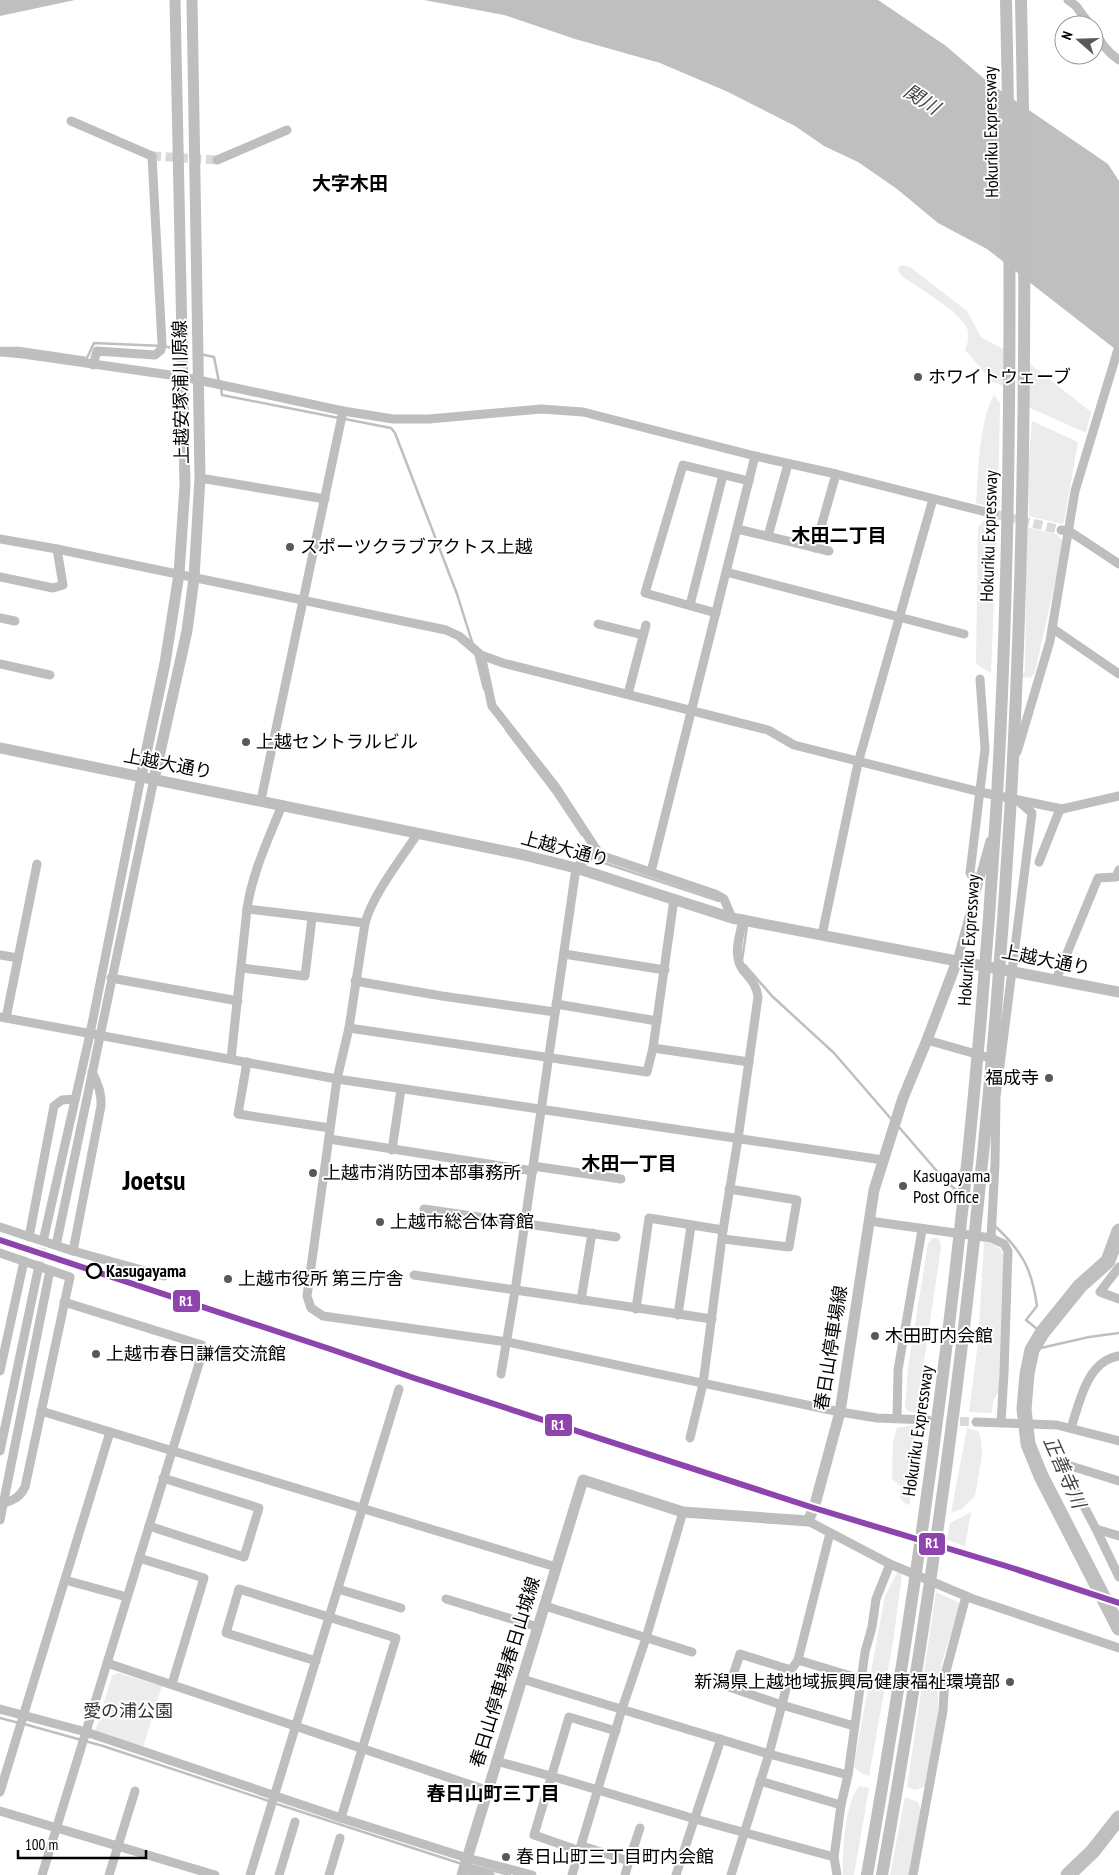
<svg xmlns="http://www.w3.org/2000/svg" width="1119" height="1875" font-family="'PT Sans Narrow','Noto Sans JP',sans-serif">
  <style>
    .green { fill: #ececec }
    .water { fill: #bfbfbf }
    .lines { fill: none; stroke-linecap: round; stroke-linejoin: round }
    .stream { stroke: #bfbfbf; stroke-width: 2.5 }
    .river { stroke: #bfbfbf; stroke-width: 15 }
    .minor-tunnel { stroke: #d9d9d9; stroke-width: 9; stroke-dasharray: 9 4.5; stroke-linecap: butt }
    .minor { stroke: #bebebe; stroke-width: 9 }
    .major { stroke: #bebebe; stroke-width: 11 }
    .highway { stroke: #bebebe; stroke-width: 12 }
    .rail-1-casing { stroke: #fff; stroke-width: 10 }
    .rail-1 { stroke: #8e44ad; stroke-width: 6 }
    .poi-dot { fill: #595959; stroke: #fff; stroke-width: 2 }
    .stop-dot { fill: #fff; stroke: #000; stroke-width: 2.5 }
    .labels { text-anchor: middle; stroke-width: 4; stroke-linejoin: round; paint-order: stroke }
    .street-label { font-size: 18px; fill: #000; stroke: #fff }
    .poi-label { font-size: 18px; fill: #000; stroke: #fff; text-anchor: start }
    .stop-label { font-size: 18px; font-weight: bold; fill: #000; stroke: #fff; text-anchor: start }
    .park-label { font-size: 18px; fill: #333; stroke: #fff }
    .water-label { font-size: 19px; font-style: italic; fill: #444; stroke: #fff }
    .neighbourhood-label { font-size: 19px; font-weight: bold; fill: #000; stroke: #fff }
    .town-label { font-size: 28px; font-weight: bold; fill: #000; stroke: #fff }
    .line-badge { stroke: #fff; stroke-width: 2 }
    .badge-label { font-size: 14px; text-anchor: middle; font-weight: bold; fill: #fff }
  </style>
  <rect width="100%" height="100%" fill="#fff"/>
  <g class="green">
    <path d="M 901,265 L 910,267 L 967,311 L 981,337 L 1007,351 L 1004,386 L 993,382 L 965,350 C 968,343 970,335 967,328 C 962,315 926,292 914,284 C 907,279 899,277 898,268 Z"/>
    <polygon points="1029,363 1091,412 1086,433 1028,407"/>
    <path d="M 994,395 L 1000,403 L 998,509 L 976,503 C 979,471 978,424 994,395 Z"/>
    <polygon points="1032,421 1078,442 1064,522 1061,524 1029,516 1028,466"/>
    <polygon points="987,517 997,519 991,673 976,664 978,527"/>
    <polygon points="1027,527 1056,534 1062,540 1060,560 1035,672 1031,678 1022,677 1025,670"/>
    <polygon points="932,1238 939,1238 941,1247 921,1382 923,1386 919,1414 908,1411 905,1408 908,1367 928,1244"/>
    <path d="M 984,1242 C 995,1244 1000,1246 1004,1257 L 999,1391 L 993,1401 L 992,1413 L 969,1412 L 978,1343 Z"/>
    <polygon points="915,1425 910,1505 906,1504 900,1498 901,1486 892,1479 893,1442 897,1428"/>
    <polygon points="967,1428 978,1431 981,1439 982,1455 975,1496 962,1509 951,1513"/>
    <polygon points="971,1512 965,1546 947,1540 950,1523"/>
    <polygon points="898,1571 902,1575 893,1642 869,1776 861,1773 854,1767 855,1759 885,1596"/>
    <polygon points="936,1592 960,1603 943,1659 938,1684 938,1720 926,1786 915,1790 907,1787"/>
    <polygon points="118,1673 162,1686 143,1747 95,1732 112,1676"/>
    <path d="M 859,1786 L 869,1788 L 854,1875 L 843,1875 C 842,1852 845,1803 859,1786 Z"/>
    <polygon points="905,1797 918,1802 921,1811 909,1875 890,1875"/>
  </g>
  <g class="water">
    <polygon points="0,0 75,0 0,16"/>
    <polygon points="424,0 878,0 946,46 988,82 1108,164 1119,181 1119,352 987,249 938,223 897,189 858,162 824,146 795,126 728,92 660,63 575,39 504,15"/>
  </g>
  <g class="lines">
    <g class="stream">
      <polyline points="0,348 19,348 87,358 94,343 163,346 178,349"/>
      <polyline points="200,354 214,357 219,382"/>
      <polyline points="221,387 222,395 339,418"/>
      <polyline points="345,419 391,428 395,433 457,594 473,645"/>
      <polyline points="475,653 484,689"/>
      <polyline points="506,730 554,793 582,835"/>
      <polyline points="598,858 601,862 719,901"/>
      <polyline points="742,960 747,926 745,924"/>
      <polyline points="745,965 772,996 834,1053 892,1120"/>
      <polyline points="898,1126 942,1177 960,1194"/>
      <path d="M 995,1226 C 1022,1251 1032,1269 1037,1306 L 1026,1320 L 1042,1333"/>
      <polyline points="1032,1350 1089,1337 1119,1333"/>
      <polyline points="0,1718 19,1723"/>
      <polyline points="24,1724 103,1746 269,1801"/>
      <polyline points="274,1803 462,1864"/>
      <polyline points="470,1865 510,1875"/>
    </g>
    <g class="river">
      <polyline points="1119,1231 1108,1261 1080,1286 1042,1333 1032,1350 1027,1374 1024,1409 1028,1444 1041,1476 1119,1628"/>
      <polyline points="1068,1875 1093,1851 1119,1818"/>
    </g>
    <g class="minor-tunnel">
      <polyline points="152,156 217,160"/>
      <polyline points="994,514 1061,530"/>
      <polyline points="38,1270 44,1237"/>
      <polyline points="49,1275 57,1241"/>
      <polyline points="933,1420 976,1422"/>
    </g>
    <g class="minor">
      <polyline points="1068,0 1076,6 1090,25"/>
      <path d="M 1094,30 C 1101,43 1107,52 1119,60"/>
      <polyline points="71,121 152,156 162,344 161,350 155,355 97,351 93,365"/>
      <polyline points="217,160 287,130"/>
      <polyline points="0,352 23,354 184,377 343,411 393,419 429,419 541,409 583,412 755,456 836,474 994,514"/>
      <polyline points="200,478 325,499"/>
      <polyline points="737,529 829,551"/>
      <polyline points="1061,530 1069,531 1119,564"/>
      <polyline points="768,536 788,464"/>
      <polyline points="0,539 57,549 446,630 459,636 481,655 503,663 768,730 794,745 980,792 1062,809 1119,796"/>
      <polyline points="815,548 836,474"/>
      <polyline points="726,572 964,634"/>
      <polyline points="0,577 53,588 63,585 57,549"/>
      <polyline points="690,605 723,475"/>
      <polyline points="716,613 645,593 683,465 749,481"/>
      <polyline points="0,618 15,621"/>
      <polyline points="598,624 643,635"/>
      <polyline points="1052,628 1119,674"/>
      <polyline points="481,655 492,706 555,786 600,855"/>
      <polyline points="0,664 50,675"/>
      <polyline points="628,694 646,625"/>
      <polyline points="1017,752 1050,641 1075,491 1119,346"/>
      <polyline points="261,800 343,411"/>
      <path d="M 418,833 C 401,859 373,894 365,923 L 349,1028 L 337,1079 L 307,1296 L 311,1308 L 323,1316 L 507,1342 L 840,1412 L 877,1418 L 928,1420"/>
      <polyline points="1039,862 1060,809"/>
      <polyline points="651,872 755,456"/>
      <polyline points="978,884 970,873 985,749 980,679"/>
      <polyline points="674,899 653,1048 749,1062"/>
      <path d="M 247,909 C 252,873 269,838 282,805"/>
      <polyline points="822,935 858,763 933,499"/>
      <polyline points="564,954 665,970"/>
      <polyline points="0,955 18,958"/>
      <polyline points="957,961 990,841"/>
      <polyline points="242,968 305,976 312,918"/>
      <polyline points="111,978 238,1001"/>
      <polyline points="1056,980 1098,878 1116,877 1119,870"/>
      <polyline points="355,981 442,996 555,1012"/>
      <polyline points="556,1004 657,1021"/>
      <polyline points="0,1017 337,1079 883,1160"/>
      <polyline points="6,1018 37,864"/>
      <polyline points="349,1028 647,1072 653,1048"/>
      <polyline points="927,1040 997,1060"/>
      <polyline points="231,1059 247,909 365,923"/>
      <polyline points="247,1062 238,1114 330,1128"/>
      <polyline points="329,1139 533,1171"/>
      <polyline points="392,1150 401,1089"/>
      <polyline points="533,1166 621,1179"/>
      <polyline points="424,1209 616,1237"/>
      <polyline points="869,1221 991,1238 995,1164 996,1097 1032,813 1017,800"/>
      <polyline points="0,1227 73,1251 164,1276"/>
      <polyline points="29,1237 54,1106 62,1100 75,1099"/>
      <polyline points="44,1237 90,1034 141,777"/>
      <polyline points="991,1238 1004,1244 1008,1251 1004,1373 1001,1423"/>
      <polyline points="723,1239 789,1247 797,1200 729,1189"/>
      <polyline points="57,1241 154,779"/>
      <path d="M 73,1251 L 101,1106 C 102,1093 98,1083 92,1072"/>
      <path d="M 0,1253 L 70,1277 L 25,1487 C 20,1497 14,1500 4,1503"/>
      <polyline points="1119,1267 1100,1292 1119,1299"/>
      <polyline points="414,1275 712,1319"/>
      <polyline points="581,1300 592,1233"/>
      <polyline points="636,1309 649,1218 723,1230"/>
      <polyline points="678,1315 691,1226"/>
      <polyline points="0,1371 24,1261"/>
      <path d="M 501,1374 L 515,1291 L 576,868 C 584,861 589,853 600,855 L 715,894 L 724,899 L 732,918"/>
      <polyline points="41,1411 556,1567"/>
      <polyline points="897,1418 898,1370 922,1230"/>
      <polyline points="976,1422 1057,1425 1119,1441"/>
      <path d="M 1071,1428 C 1080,1401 1087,1361 1119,1356"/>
      <path d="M 690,1438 L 703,1384 L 723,1230 L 738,1139 L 758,997 C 757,985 750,979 743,970 C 732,955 740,936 743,919"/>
      <polyline points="0,1451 38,1270"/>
      <polyline points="0,1520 49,1275"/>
      <polyline points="808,1521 890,1564 973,1599 1119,1648"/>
      <polyline points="149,1526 244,1557 259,1508 163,1478"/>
      <polyline points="1096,1529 1061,1463 1119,1481"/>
      <polyline points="1119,1536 1096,1529 1119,1577"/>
      <polyline points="139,1558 204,1578 172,1684"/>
      <polyline points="65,1580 127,1597"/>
      <polyline points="338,1589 401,1608"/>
      <polyline points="446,1599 538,1627"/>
      <polyline points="545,1606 692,1652"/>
      <polyline points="798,1660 861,1679"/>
      <polyline points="316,1661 226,1633 239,1589 396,1638 341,1818"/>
      <polyline points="107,1663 486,1790"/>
      <polyline points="791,1670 740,1654 729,1687 782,1705 854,1726"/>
      <polyline points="522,1679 769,1754 848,1775"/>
      <polyline points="0,1709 86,1732 341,1818 467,1858 532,1875"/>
      <polyline points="496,1761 551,1776 695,1819 834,1857"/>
      <polyline points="760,1781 841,1805"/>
      <polyline points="0,1792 110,1432"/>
      <polyline points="0,1811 215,1875"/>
      <polyline points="582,1846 629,1861 640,1828"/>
      <polyline points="580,1851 534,1835 569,1717 616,1731"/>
      <polyline points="463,1869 490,1875"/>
      <polyline points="42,1875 201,1357 202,1345 64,1302"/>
      <polyline points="109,1875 135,1791"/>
      <polyline points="250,1875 399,1389"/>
      <polyline points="279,1875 295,1822"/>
      <polyline points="329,1875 340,1838"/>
      <polyline points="572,1875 622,1709 646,1638 683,1512"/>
      <polyline points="625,1875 629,1861"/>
      <polyline points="676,1875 721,1739"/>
      <polyline points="731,1875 769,1754 791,1670 798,1660 830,1533"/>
      <polyline points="837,1875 834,1857 841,1805 848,1775 865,1652 872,1627 876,1599 890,1564"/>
      <polyline points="913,1875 943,1711 945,1675 966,1596"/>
    </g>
    <g class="major">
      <polyline points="0,748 524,855 576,868 732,918 1119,992"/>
      <polyline points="141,777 165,663 179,574 185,486 175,0"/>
      <polyline points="154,779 187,631 194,578 200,478 192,0"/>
      <polyline points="462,1875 583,1480 683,1512 808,1521 814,1508 840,1412 874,1190 903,1098 927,1040 957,961"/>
    </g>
    <g class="highway">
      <path d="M 867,1875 C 929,1524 974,1170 996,814 C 1012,543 1012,271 1006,0"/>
      <path d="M 882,1875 C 945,1524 989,1170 1010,814 C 1026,543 1027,271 1021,0"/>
    </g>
    <defs>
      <polyline id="rail-1" points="0,1240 330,1349 414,1378 814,1508 1006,1566 1119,1603"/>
    </defs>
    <use href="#rail-1" class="rail-1-casing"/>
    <use href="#rail-1" class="rail-1"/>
  </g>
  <g class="poi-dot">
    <circle cx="918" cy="377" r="5"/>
    <circle cx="290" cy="547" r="5"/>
    <circle cx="246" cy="742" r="5"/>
    <circle cx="1049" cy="1078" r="5"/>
    <circle cx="313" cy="1173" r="5"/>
    <circle cx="903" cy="1186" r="5"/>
    <circle cx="380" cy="1222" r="5"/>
    <circle cx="228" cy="1279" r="5"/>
    <circle cx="875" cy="1336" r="5"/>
    <circle cx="96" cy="1354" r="5"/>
    <circle cx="1010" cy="1682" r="5"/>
    <circle cx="506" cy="1857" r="5"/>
  </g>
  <circle class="stop-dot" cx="94" cy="1271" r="7"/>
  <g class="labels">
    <g class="street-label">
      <text transform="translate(991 132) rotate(-91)" y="6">Hokuriku Expressway</text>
      <text transform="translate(181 392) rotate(-91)" y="6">上越安塚浦川原線</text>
      <text transform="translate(989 536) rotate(-88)" y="6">Hokuriku Expressway</text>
      <text transform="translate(168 764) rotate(11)" y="6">上越大通り</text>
      <text transform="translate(565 849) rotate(15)" y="6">上越大通り</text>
      <text transform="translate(969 940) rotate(-86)" y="6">Hokuriku Expressway</text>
      <text transform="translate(1046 960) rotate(11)" y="6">上越大通り</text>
      <text transform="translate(831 1348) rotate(-81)" y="6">春日山停車場線</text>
      <text transform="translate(918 1431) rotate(-82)" y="6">Hokuriku Expressway</text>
      <text transform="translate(505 1672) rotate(-73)" y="6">春日山停車場春日山城線</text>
    </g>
    <g class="poi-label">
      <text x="928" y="383">ホワイトウェーブ</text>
      <text x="300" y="553">スポーツクラブアクトス上越</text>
      <text x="256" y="748">上越セントラルビル</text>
      <text x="1039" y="1084" text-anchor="end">福成寺</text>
      <text x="323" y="1179">上越市消防団本部事務所</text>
      <text x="913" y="1182">Kasugayama<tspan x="913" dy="21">Post Office</tspan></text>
      <text x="390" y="1228">上越市総合体育館</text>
      <text x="238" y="1285">上越市役所 第三庁舎</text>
      <text x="885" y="1342">木田町内会館</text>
      <text x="106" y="1360">上越市春日謙信交流館</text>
      <text x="1000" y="1688" text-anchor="end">新潟県上越地域振興局健康福祉環境部</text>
      <text x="516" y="1863">春日山町三丁目町内会館</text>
    </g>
    <g class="stop-label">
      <text x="106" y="1277">Kasugayama</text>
    </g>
    <g class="park-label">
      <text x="128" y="1717">愛の浦公園</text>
    </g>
    <g class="water-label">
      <text transform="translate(922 99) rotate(32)" y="7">関川</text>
      <text transform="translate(1065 1472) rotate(66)" y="7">正善寺川</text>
    </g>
    <g class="neighbourhood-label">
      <text x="350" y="190">大字木田</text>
      <text x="839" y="542">木田二丁目</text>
      <text x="629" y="1170">木田一丁目</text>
      <text x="493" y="1800">春日山町三丁目</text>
    </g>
    <g class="town-label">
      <text x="154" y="1190">Joetsu</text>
    </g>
  </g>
  <g class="line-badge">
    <rect x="172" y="1289" width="29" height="24" rx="5" fill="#8e44ad"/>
    <rect x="544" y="1413" width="29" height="24" rx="5" fill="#8e44ad"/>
    <rect x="918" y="1532" width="28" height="24" rx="5" fill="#8e44ad"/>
  </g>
  <g class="badge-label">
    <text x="186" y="1306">R1</text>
    <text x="558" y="1430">R1</text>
    <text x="932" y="1548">R1</text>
  </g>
  <g transform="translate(1079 40) rotate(290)"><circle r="24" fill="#ffffff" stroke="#999999"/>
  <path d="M0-4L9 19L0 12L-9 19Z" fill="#595959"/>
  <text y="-8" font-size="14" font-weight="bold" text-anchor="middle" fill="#000000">N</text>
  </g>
  <path d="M18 1850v8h128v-8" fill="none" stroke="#000000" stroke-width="2.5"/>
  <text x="25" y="1850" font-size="15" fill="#000000" stroke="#ffffff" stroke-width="4" paint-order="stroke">100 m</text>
</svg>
